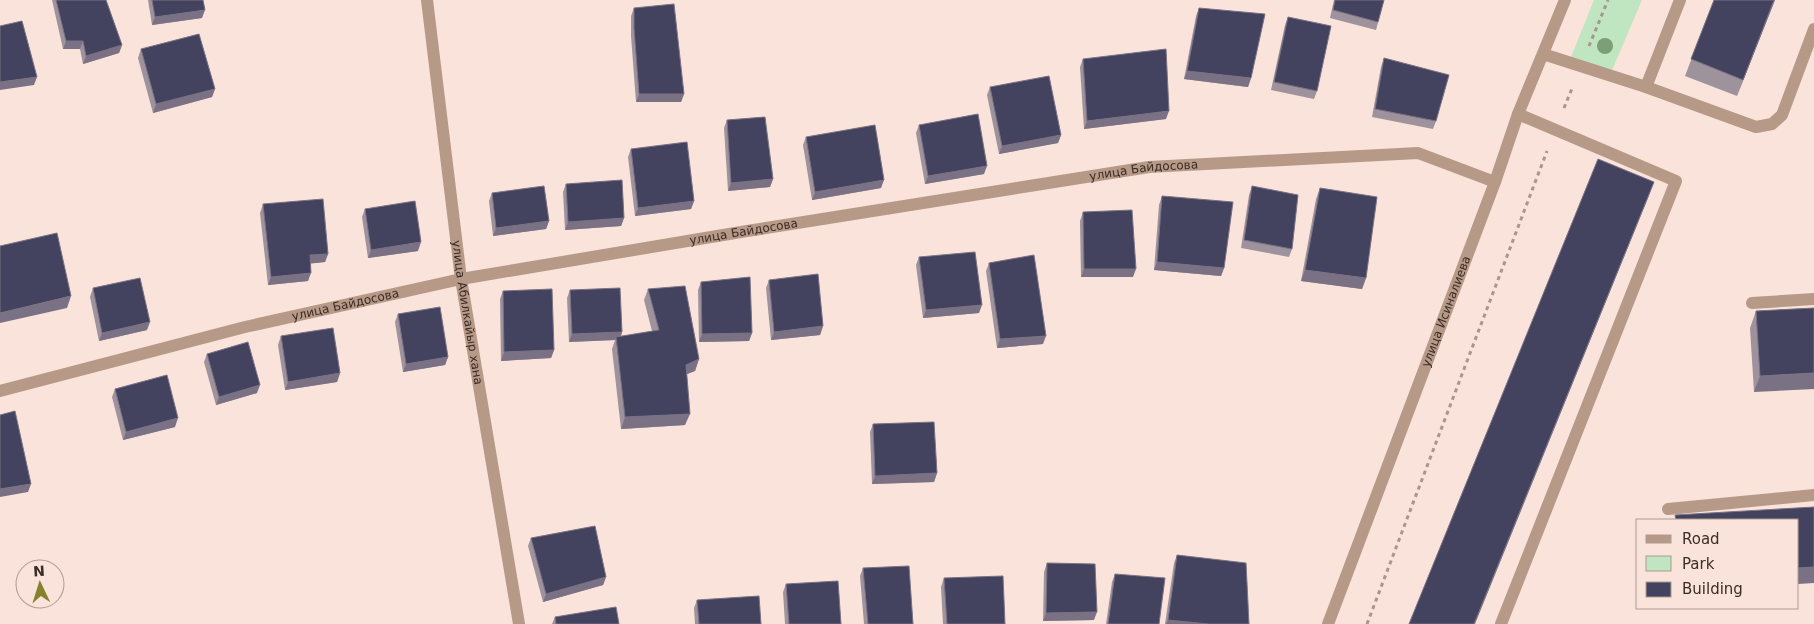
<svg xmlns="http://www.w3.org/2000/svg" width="1814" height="624" font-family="'DejaVu Sans',sans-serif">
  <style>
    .green { fill: #bfe6c0 }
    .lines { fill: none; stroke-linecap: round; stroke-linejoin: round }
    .path { stroke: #a9968e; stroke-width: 3; stroke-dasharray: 4 4; stroke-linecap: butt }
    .minor { stroke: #b79987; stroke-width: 12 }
    .tree { fill: #7c9f75 }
    .wall { fill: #9e929c }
    .shaded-wall { fill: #7a7284 }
    .building { fill: #43425f; stroke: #7a7284 }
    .labels { text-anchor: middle; stroke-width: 5; stroke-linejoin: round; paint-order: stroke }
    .street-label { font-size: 12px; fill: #3a2c26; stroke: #fae3da }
  </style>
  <rect width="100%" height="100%" fill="#fae3da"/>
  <polygon class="green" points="1594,0 1642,0 1610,75 1569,62"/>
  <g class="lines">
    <g class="path">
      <polyline points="1589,46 1608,0"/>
      <polyline points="1564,108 1573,86"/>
      <polyline points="1367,624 1547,151"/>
    </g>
    <g class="minor">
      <path id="s1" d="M 427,0 L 461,279 L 519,624"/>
      <polyline points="1543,54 1646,87 1756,127 1772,124 1782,115 1814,29"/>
      <polyline points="1646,87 1680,0"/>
      <polyline points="1752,303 1814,299"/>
      <path id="s2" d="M 0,391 L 245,327 L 461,279 L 741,232 L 1149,167 L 1418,153 L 1495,182"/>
      <polyline points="1668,509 1814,495"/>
      <path id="s3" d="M 1328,624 L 1495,182 L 1518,114 L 1565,0"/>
      <polyline points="1501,624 1676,181 1518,114"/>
    </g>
  </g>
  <circle class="tree" cx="1605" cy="46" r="8"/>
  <g class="wall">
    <polygon points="52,0 106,0 122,45 119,53 83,64 80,49 63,49"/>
    <polygon points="148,0 203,0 202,18 152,25"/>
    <polygon points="1334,0 1384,0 1376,30 1330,18"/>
    <polygon points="1714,0 1775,0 1737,96 1685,76"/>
    <polygon points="634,8 684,94 681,102 636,102 631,36 631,16"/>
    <polygon points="1199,8 1251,78 1248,87 1184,79 1196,16"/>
    <polygon points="1288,17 1317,91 1314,99 1271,90 1285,25"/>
    <polygon points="141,49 215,89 212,97 153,113 138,58"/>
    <polygon points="1384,58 1436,121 1433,129 1372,117 1381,67"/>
    <polygon points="1083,59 1166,119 1084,129 1080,67"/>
    <polygon points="990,87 1061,135 1058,143 999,154 987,95"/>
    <polygon points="727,120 773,179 770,187 728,191 724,128"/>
    <polygon points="919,125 984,174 925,184 916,133"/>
    <polygon points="806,137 881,188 812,200 803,145"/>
    <polygon points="631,149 694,201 691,209 635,216 628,157"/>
    <polygon points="566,184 624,218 621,226 565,230 563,192"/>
    <polygon points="1252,186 1292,249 1289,257 1241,248 1249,195"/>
    <polygon points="1320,188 1366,278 1362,289 1301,281 1316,199"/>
    <polygon points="492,193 549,221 546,229 493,236 489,201"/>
    <polygon points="1162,196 1224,268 1221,276 1154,270 1159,205"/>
    <polygon points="263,204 328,254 325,262 310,263 308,281 268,285 260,213"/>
    <polygon points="365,209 418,251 368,258 362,217"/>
    <polygon points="1083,212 1133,277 1081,277 1080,221"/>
    <polygon points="919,257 979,313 923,318 916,265"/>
    <polygon points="989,263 1043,344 997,348 986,271"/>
    <polygon points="769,280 823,326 820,335 771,340 766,288"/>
    <polygon points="701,282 752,333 749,341 699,342 698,290"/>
    <polygon points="93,288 147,330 99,341 90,297"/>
    <polygon points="648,289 699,359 695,371 687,374 685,425 621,429 612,349 615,340 569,342 567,298 570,290 622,332 621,337 652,331 644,300"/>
    <polygon points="503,291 554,350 551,358 501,361 500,299"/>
    <polygon points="1814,308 1754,392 1750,328 1756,311"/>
    <polygon points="398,314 448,357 445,365 403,372 395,322"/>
    <polygon points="281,336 340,373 337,382 285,390 278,345"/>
    <polygon points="207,354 257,393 216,405 204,362"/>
    <polygon points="115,389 175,427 123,440 112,397"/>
    <polygon points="873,424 937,473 934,482 872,484 870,432"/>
    <polygon points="531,538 606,577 603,585 543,602 528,546"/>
    <polygon points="1177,555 1249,624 1165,624 1174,563"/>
    <polygon points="1047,563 1094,620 1043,621 1044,572"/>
    <polygon points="863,568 913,624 864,624 860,576"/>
    <polygon points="1115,574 1159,624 1106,624 1112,582"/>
    <polygon points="944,578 1005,624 943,624 941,587"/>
    <polygon points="786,584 841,624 785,624 783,592"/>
    <polygon points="697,600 761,624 695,624 694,608"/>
    <polygon points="555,617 619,624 552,624"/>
  </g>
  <g class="shaded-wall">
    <polygon points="1774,0 1775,0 1737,96 1743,80"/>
    <polygon points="205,10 202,18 152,25 155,17"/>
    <polygon points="66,41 83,41 80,49 63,49"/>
    <polygon points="122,45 119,53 83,64 86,56"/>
    <polygon points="1187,71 1251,78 1248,87 1184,79"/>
    <polygon points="37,77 34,85 0,90 0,82"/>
    <polygon points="215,89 212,97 153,113 156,104"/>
    <polygon points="639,94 684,94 681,102 636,102"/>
    <polygon points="1169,111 1166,119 1084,129 1087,121"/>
    <polygon points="1061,135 1058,143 999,154 1002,146"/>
    <polygon points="987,166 984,174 925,184 928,176"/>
    <polygon points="773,179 770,187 728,191 731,183"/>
    <polygon points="884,180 881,188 812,200 815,192"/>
    <polygon points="1654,182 1648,198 1475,624 1474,624"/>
    <polygon points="694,201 691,209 635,216 638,208"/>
    <polygon points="624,218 621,226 565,230 568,222"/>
    <polygon points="549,221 546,229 493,236 496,228"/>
    <polygon points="421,242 418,251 368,258 371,250"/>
    <polygon points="328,254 325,262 307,264 310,255"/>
    <polygon points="1157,262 1224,268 1221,276 1154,270"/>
    <polygon points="1084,269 1136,269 1133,277 1081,277"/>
    <polygon points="1305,270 1366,278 1362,289 1301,281"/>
    <polygon points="311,273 308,281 268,285 271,277"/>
    <polygon points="71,296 67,308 0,323 0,313"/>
    <polygon points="982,305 979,313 923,318 926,310"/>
    <polygon points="150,322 147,330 99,341 102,333"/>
    <polygon points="823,326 820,335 771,340 774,332"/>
    <polygon points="622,332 619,340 616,337 615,340 569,342 572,334"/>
    <polygon points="752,333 749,341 699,342 702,334"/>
    <polygon points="1046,336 1043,344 997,348 1000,339"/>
    <polygon points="554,350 551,358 501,361 504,352"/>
    <polygon points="448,357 445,365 403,372 406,364"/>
    <polygon points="699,359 695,371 682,376 686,365"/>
    <polygon points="340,373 337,382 285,390 288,382"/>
    <polygon points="1814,373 1814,389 1754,392 1760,376"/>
    <polygon points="260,385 257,393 216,405 219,397"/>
    <polygon points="690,414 685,425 621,429 625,417"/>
    <polygon points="178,418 175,427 123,440 126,432"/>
    <polygon points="937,473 934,482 872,484 875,476"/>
    <polygon points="31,484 28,492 0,497 0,489"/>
    <polygon points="1814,567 1814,583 1798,584 1798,568"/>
    <polygon points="606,577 603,585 543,602 546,594"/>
    <polygon points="1097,612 1094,620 1043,621 1046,613"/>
    <polygon points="1168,620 1209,624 1166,624"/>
  </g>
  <g class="building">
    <polygon points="56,0 106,0 122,45 86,56 83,41 66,41"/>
    <polygon points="152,0 203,0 205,10 155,17"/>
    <polygon points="1335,0 1384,0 1378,22 1333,10"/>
    <polygon points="1714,0 1774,0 1743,80 1691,59"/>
    <polygon points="674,4 684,94 639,94 634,28 634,8"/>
    <polygon points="1199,8 1265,14 1251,78 1187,71"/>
    <polygon points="1288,17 1331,26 1317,91 1274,82"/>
    <polygon points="22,21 37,77 0,82 0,26"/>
    <polygon points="199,34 215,89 156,104 141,49"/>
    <polygon points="1166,49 1169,111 1087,121 1083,59"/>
    <polygon points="1384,58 1449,75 1436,121 1375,109"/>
    <polygon points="1049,76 1061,135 1002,146 990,87"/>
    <polygon points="978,114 987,166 928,176 919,125"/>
    <polygon points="765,117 773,179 731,183 727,120"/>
    <polygon points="875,125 884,180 815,192 806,137"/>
    <polygon points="687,142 694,201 638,208 631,149"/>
    <polygon points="1598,159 1654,182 1474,624 1409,624"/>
    <polygon points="622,180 624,218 568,222 566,184"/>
    <polygon points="544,186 549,221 496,228 492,193"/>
    <polygon points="1252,186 1298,195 1292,249 1244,240"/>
    <polygon points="1320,188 1377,197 1366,278 1305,270"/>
    <polygon points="1162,196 1233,202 1224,268 1157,262"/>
    <polygon points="323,199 328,254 310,255 311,273 271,277 263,204"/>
    <polygon points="415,201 421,242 371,250 365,209"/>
    <polygon points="1132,210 1136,269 1084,269 1083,212"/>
    <polygon points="57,233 71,296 0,313 0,246"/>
    <polygon points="975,252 982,305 926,310 919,257"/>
    <polygon points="1034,255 1046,336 1000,339 989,263"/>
    <polygon points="818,274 823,326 774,332 769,280"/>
    <polygon points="750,277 752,333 702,334 701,282"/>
    <polygon points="140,278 150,322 102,333 93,288"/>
    <polygon points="685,286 699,359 686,365 690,414 625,417 616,337 659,330 648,289"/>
    <polygon points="620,288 622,332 572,334 570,290"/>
    <polygon points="552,289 554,350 504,352 503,291"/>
    <polygon points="440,307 448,357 406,364 398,314"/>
    <polygon points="1814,308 1814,373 1760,376 1756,311"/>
    <polygon points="333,328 340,373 288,382 281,336"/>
    <polygon points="248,342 260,385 219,397 207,354"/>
    <polygon points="167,375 178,418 126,432 115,389"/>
    <polygon points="15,411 31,484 0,489 0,415"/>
    <polygon points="934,422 937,473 875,476 873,424"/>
    <polygon points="1814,507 1814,567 1798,568 1798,520 1676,520 1675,515"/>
    <polygon points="595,526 606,577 546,594 531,538"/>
    <polygon points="1177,555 1246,563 1249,624 1209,624 1168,620"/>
    <polygon points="1047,563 1095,564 1097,612 1046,613"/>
    <polygon points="909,566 913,624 868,624 863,568"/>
    <polygon points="1115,574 1165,578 1159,624 1108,624"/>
    <polygon points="1003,576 1005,624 947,624 944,578"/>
    <polygon points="838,581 841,624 789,624 786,584"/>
    <polygon points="759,596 761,624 699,624 697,600"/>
    <polygon points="616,607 619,624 556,624 555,617"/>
  </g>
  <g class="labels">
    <g class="street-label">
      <text dy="4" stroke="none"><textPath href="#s2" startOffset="1166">улица Байдосова</textPath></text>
      <text dy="4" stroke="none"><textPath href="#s2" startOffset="761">улица Байдосова</textPath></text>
      <text dy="4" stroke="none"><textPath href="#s2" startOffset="356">улица Байдосова</textPath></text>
      <text dy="4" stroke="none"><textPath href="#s3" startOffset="334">улица Исиналиева</textPath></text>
      <text dy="4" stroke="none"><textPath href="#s1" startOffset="315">улица Абилкайыр хана</textPath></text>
    </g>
  </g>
  <rect x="1636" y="519" width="162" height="90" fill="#fae3da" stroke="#ad9a92"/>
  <rect x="1646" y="535" width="25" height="8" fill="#b79987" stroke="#ad9a92"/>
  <text x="1682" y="544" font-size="15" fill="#3a2c26">Road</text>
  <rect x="1646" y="556" width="25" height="15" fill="#bfe6c0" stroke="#ad9a92"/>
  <text x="1682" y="569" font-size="15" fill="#3a2c26">Park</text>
  <rect x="1646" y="582" width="25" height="15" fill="#43425f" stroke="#ad9a92"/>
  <text x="1682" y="594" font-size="15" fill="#3a2c26">Building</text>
  <g transform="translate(40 584) rotate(356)"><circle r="24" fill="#fae3da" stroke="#ad9a92"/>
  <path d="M0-4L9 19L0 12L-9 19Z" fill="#85822b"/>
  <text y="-8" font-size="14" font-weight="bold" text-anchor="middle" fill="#3a2c26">N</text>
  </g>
</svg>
